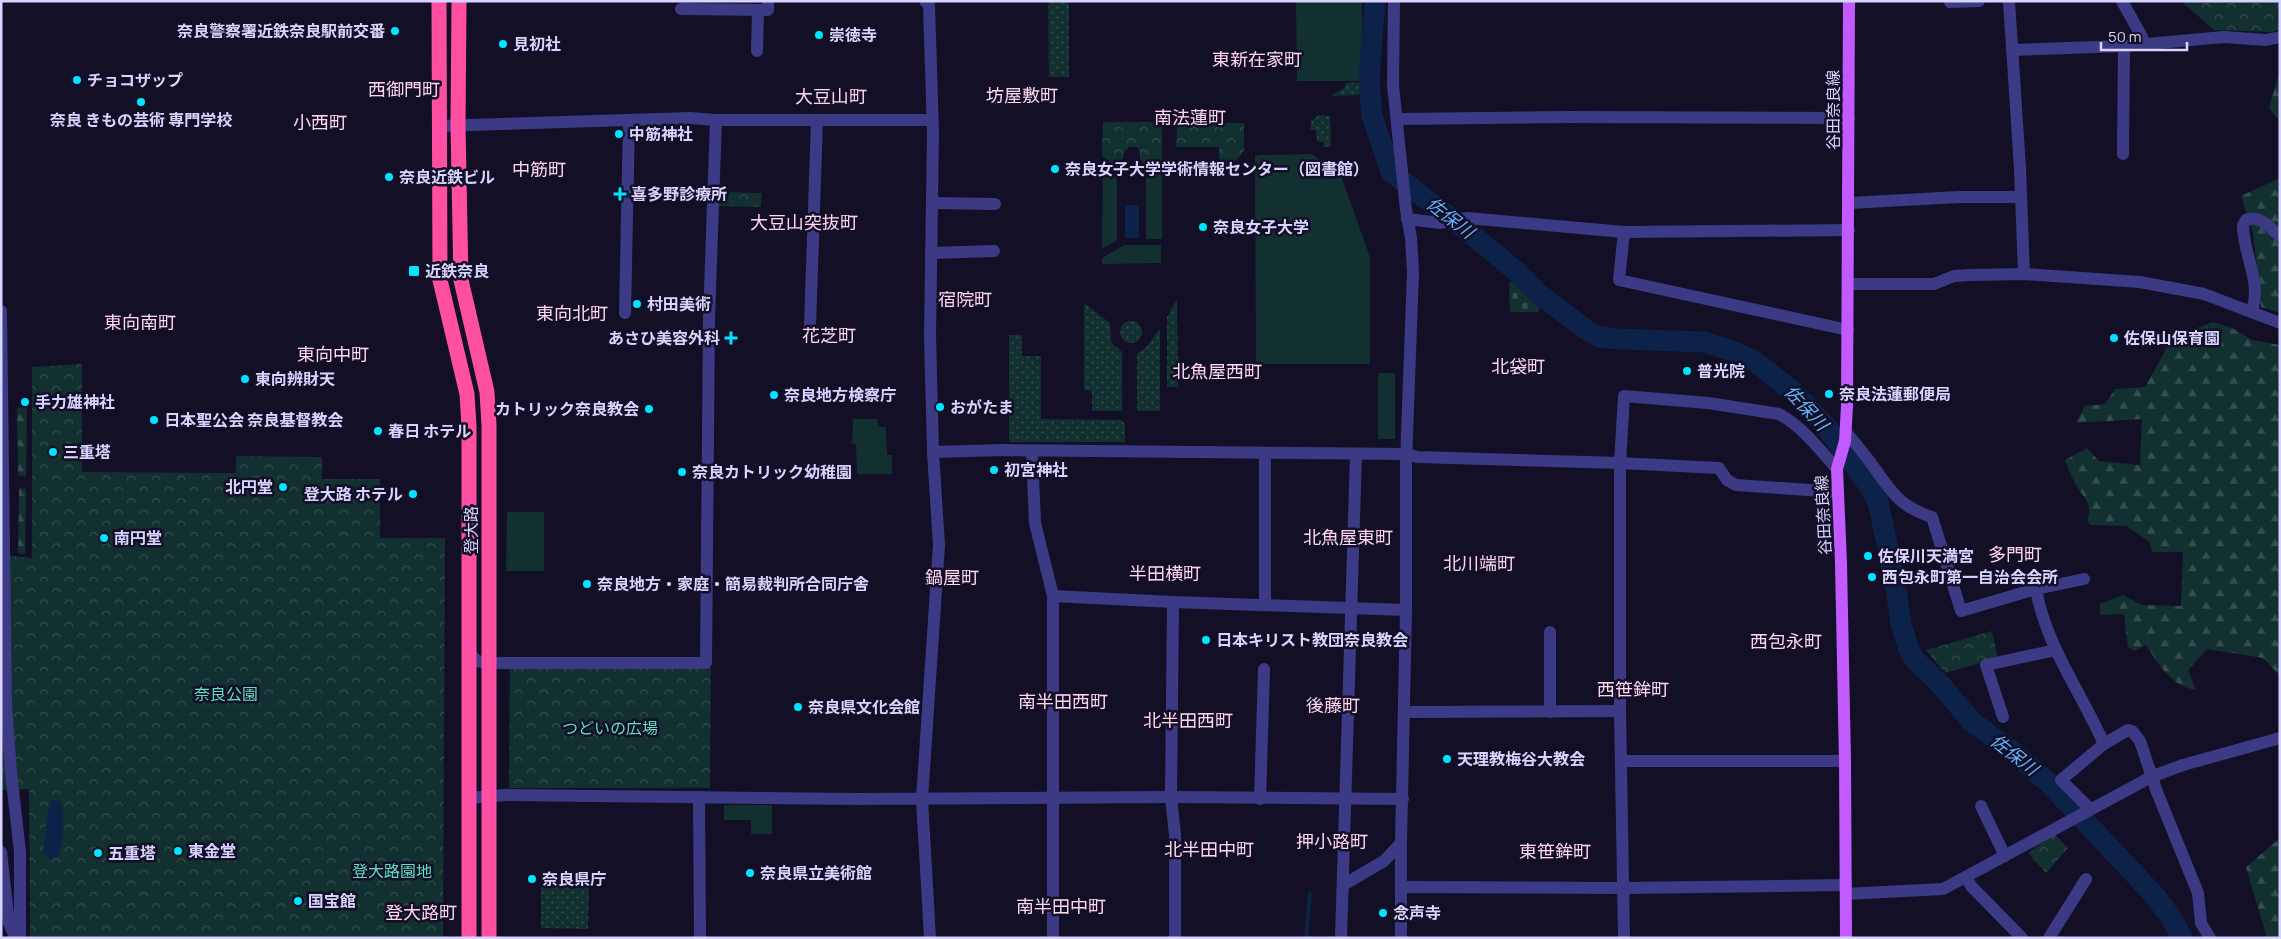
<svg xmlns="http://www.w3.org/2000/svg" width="2281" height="939" font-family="Manrope,'Noto Sans JP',sans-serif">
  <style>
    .grass { fill: #12302f }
    .forest { fill: url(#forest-firs) }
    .cemetery { fill: url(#cemetery-stones) }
    .park { fill: url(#park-crowns) }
    .garden { fill: url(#garden-dots) }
    .water { fill: #0c2248 }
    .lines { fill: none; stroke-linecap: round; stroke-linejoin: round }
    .stream { stroke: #0c2248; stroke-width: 4 }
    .river { stroke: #0c2248; stroke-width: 21 }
    .minor { stroke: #3d3a85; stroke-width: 12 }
    .major { stroke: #c25bff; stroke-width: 12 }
    .highway { stroke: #ff4fa3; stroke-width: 15 }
    .poi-dot { fill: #00e5ff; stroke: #130f26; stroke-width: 2 }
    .labels { text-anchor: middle; stroke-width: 5; stroke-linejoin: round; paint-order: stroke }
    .poi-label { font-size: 16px; font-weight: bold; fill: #d9d4ff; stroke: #130f26; text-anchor: start }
    .street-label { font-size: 16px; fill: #d9d4ff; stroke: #130f26 }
    .park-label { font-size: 16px; fill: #5fe0c0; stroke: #130f26 }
    .neighbourhood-label { font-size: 18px; fill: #ffd6f0; stroke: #130f26 }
    .water-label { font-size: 18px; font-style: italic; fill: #62b6ff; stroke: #130f26 }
  </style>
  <defs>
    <pattern id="forest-firs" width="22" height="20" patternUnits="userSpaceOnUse" patternTransform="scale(1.25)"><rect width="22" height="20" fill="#12302f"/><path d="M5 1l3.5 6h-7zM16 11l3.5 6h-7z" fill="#344d4e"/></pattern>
    <pattern id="cemetery-stones" width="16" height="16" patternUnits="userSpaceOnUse" patternTransform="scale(1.25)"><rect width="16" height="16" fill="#12302f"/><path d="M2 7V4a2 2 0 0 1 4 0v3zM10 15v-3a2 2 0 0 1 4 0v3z" fill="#344d4e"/></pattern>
    <pattern id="park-crowns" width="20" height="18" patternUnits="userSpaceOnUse" patternTransform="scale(1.25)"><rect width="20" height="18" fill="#12302f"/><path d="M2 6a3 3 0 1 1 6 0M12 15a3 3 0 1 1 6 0" fill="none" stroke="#344d4e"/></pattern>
    <pattern id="garden-dots" width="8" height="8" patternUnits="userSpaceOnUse" patternTransform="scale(1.25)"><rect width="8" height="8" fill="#12302f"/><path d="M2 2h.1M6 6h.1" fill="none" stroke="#344d4e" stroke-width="1.8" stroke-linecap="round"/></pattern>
  </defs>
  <rect width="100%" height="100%" fill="#130f26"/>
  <g class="grass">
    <polygon points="1296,1 1362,1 1362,81 1297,81"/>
    <polygon points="1312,154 1340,173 1370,257 1370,364 1256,364 1255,155"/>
    <polygon points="1103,166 1115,174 1117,180 1117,240 1102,249"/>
    <polygon points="1162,174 1162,239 1146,239 1146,179 1150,176"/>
    <polygon points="1124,245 1161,245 1161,263 1102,264 1102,258"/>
    <rect x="1378" y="373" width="17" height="66"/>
    <polygon points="853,419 877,419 879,427 886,427 887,455 892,455 892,474 857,474 856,444 852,443"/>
    <polygon points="507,512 544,512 544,571 506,571"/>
    <polygon points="724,805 772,805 772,834 751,834 751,820 724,820"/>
  </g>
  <g class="forest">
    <polygon points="2280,70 2280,121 2269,108"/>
    <polygon points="2280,178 2280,313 2261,307 2253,233 2241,196"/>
    <path d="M 2213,322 L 2232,328 L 2252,340 L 2280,345 L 2280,676 L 2263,658 L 2207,649 L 2188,670 L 2196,690 C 2171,686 2159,665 2146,645 L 2134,651 L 2128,647 L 2124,614 L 2100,615 L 2100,604 L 2123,595 L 2142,605 L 2181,606 L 2183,552 L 2152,552 L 2150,542 L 2126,526 L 2091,525 L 2087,521 C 2094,501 2082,498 2075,483 C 2071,476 2068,468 2065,460 L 2087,448 L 2099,461 L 2140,465 L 2142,419 L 2076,423 L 2085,406 L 2105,404 L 2115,389 L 2145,387 L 2164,353 L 2173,328 L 2183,333 Z"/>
    <polygon points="19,407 27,409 26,477 18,475 17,409"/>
    <polygon points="19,488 26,489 25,554 18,553"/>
    <polygon points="2280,838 2280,938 2267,938 2246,867"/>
  </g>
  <polygon class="cemetery" points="1509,282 1518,283 1540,299 1539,312 1510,312"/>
  <g class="park">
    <polygon points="2181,1 2280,1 2280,29 2272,32 2214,30"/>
    <polygon points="1103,122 1162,122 1162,166 1149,170 1140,159 1140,152 1137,147 1129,147 1124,152 1123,161 1116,167 1102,156"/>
    <polygon points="1177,123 1244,123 1244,151 1232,165 1219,165 1219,147 1176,147"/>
    <polygon points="717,192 762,193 761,207 717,206"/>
    <polygon points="82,364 82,472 236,473 236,456 322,457 322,479 380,479 380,538 445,538 443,938 30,938 29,789 1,790 1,549 12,556 32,558 32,367"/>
    <polygon points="1992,631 1998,658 1945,673 1926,650"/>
    <polygon points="711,667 710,788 509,788 510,669"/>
    <polygon points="2054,834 2068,848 2046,873 2028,853"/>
  </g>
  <g class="garden">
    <polygon points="1048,1 1069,1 1069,77 1049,77"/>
    <polygon points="1363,82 1362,95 1331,96 1344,88 1346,83"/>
    <polygon points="1319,115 1330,116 1331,147 1324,147 1324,142 1317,141 1316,130 1310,130 1311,121"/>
    <polygon points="1177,299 1178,387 1167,387 1167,317"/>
    <polygon points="1084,303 1110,323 1111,342 1122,352 1122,411 1092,411 1092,391 1084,390"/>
    <circle cx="1131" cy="332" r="11"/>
    <path d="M 1160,329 L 1160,411 L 1137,411 L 1137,353 C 1149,349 1151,338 1160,329 Z"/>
    <polygon points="1009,335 1022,335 1022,356 1041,356 1041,419 1121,420 1125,424 1125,442 1009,442"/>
    <polygon points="541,885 589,886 588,929 541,928"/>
  </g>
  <g class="water">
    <rect x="1125" y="205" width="14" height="33"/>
    <path d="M 52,800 L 58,800 L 62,804 C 63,820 64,841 58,856 L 50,859 L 44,854 L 43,850 L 48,810 Z"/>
  </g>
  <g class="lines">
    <polyline class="stream" points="1306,938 1310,893"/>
    <polyline class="river" points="1375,1 1369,80 1372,116 1391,172 1470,233 1516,271 1538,293 1585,329 1599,337 1620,339 1704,342 1735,352 1756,362 1791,390 1824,424 1868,484 1878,502 1895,581 1901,624 1909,650 1915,660 1940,684 1972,722 2008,748 2048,782 2156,897 2172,919 2182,938"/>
    <g class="minor">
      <polyline points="925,1 929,5 933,132 930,336 933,452 939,545 922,799 930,938"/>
      <polyline points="1394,1 1393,85 1406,210 1411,238 1413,272 1406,462 1406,610 1401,843 1401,938"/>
      <polyline points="2009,1 2020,168 2024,274"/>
      <polyline points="2122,1 2142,37 2143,44"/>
      <polyline points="1950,2 1979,1"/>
      <polyline points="681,9 768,10 768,1"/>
      <polyline points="2012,50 2124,46 2224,37 2266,40 2280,37"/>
      <polyline points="757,51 758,10"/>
      <polyline points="1397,119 1569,117 1849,118"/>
      <polyline points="716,120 932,120"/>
      <polyline points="439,126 690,118 716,120 709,318 706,663 488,663 477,661 470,654"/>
      <polyline points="2123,154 2124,46"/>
      <polyline points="932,203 995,204"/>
      <polyline points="1849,203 1959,197 2021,197"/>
      <polyline points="1407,219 1440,223 1467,218 1624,232 1619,280 1848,330"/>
      <polyline points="1624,232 1849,230"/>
      <polyline points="931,253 994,251"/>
      <polyline points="1849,284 1934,284 1954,276 1969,275 2024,274 2140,282 2204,294 2280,323"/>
      <polyline points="1,311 6,704 11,773 20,852 20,938"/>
      <path d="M 2252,311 C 2262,280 2243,255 2243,225 L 2246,220 C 2259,214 2270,228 2280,236"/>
      <polyline points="625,313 629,121"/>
      <polyline points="810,327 817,120"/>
      <path d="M 1846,432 C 1854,442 1863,452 1870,462 C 1891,490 1897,506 1932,517 L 1961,611 L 2036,589 L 2084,579"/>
      <polyline points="933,452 1002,450 1407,454 1417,457 1620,463 1719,468 1727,480 1736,485 1838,492"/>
      <polyline points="1032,452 1035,523 1053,596 1053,938"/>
      <polyline points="1265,453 1265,605"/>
      <path d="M 2036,589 C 2046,646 2081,692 2104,744"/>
      <polyline points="1053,596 1173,602 1406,610"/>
      <polyline points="1173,602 1171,797 1175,835 1175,938"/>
      <polyline points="1550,632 1550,712"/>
      <polyline points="1404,712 1620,711"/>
      <polyline points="2003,717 1986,665 2056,650"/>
      <polyline points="1621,761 1845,761"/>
      <polyline points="699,797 700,938"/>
      <polyline points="469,798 505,795 858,799 1171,797 1403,799"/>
      <polyline points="1260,799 1264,669"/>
      <polyline points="1981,806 2005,856"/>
      <polyline points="2090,809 2061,780 2104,744 2128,730 2132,731 2140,741 2157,792 2198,893 2201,923 2210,938"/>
      <polyline points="1,852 9,923 13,932 20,936"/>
      <polyline points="1966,877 1971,886 2022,938"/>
      <polyline points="1343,885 1384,861 1401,843"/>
      <polyline points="1401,887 1623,888 1846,885"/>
      <polyline points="1846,894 1943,889 2153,776 2183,765 2280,738"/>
      <polyline points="1341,938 1356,454"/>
      <path d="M 1624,938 L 1620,711 L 1620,463 L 1624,396 L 1708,403 L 1779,414 C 1803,427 1819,449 1837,469"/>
      <polyline points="2049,938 2086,879"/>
    </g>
    <polyline class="major" points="1846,938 1845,761 1841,563 1837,469 1845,441 1847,406 1849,1"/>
    <g class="highway">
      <polyline points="439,1 440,280 467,394 469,426 469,938"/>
      <polyline points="459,1 458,126 461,280 487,392 489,425 489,938"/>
    </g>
  </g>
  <g class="poi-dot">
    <circle cx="395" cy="31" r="5"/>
    <circle cx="819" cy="35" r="5"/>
    <circle cx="503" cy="44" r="5"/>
    <circle cx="77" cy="80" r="5"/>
    <circle cx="141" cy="102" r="5"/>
    <circle cx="619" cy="134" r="5"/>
    <circle cx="1055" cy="169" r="5"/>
    <circle cx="389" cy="177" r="5"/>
    <path d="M617.5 186.5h5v5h5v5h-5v5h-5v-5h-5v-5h5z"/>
    <circle cx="1203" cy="227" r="5"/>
    <rect x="408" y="265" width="12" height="12" rx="2.5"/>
    <circle cx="637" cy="304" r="5"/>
    <path d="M728.5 330.5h5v5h5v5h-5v5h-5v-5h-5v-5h5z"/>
    <circle cx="2114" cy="338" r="5"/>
    <circle cx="1687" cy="371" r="5"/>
    <circle cx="245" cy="379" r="5"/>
    <circle cx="1829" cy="394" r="5"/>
    <circle cx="774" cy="395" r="5"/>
    <circle cx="25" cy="402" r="5"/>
    <circle cx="940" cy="407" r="5"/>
    <circle cx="649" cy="409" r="5"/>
    <circle cx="154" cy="420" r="5"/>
    <circle cx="378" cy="431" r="5"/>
    <circle cx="53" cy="452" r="5"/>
    <circle cx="994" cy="470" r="5"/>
    <circle cx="682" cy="472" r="5"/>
    <circle cx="283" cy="487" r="5"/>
    <circle cx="413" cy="494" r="5"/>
    <circle cx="104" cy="538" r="5"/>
    <circle cx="1868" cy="556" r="5"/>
    <circle cx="1872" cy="577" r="5"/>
    <circle cx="587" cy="584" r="5"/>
    <circle cx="1206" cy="640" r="5"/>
    <circle cx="798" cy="707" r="5"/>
    <circle cx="1447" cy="759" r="5"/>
    <circle cx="178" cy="851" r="5"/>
    <circle cx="98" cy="853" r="5"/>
    <circle cx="750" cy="873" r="5"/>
    <circle cx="532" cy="879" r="5"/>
    <circle cx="298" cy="901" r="5"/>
    <circle cx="1383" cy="913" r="5"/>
  </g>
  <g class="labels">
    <g class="poi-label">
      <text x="385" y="37" text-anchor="end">奈良警察署近鉄奈良駅前交番</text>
      <text x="829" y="41">崇徳寺</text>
      <text x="513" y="50">見初社</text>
      <text x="87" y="86">チョコザップ</text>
      <text x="141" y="126" text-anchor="middle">奈良 きもの芸術 専門学校</text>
      <text x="629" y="140">中筋神社</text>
      <text x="1065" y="175">奈良女子大学学術情報センター（図書館）</text>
      <text x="399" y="183">奈良近鉄ビル</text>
      <text x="631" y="200">喜多野診療所</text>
      <text x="1213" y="233">奈良女子大学</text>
      <text x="425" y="277">近鉄奈良</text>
      <text x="647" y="310">村田美術</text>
      <text x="720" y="344" text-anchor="end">あさひ美容外科</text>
      <text x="2124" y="344">佐保山保育園</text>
      <text x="1697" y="377">普光院</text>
      <text x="255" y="385">東向辨財天</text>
      <text x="1839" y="400">奈良法蓮郵便局</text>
      <text x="784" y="401">奈良地方検察庁</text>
      <text x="35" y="408">手力雄神社</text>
      <text x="950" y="413">おがたま</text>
      <text x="639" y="415" text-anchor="end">カトリック奈良教会</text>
      <text x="164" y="426">日本聖公会 奈良基督教会</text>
      <text x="388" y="437">春日 ホテル</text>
      <text x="63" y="458">三重塔</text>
      <text x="1004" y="476">初宮神社</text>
      <text x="692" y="478">奈良カトリック幼稚園</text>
      <text x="273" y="493" text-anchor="end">北円堂</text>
      <text x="403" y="500" text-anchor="end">登大路 ホテル</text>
      <text x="114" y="544">南円堂</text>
      <text x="1878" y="562">佐保川天満宮</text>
      <text x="1882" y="583">西包永町第一自治会会所</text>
      <text x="597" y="590">奈良地方・家庭・簡易裁判所合同庁舎</text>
      <text x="1216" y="646">日本キリスト教団奈良教会</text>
      <text x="808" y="713">奈良県文化会館</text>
      <text x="1457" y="765">天理教梅谷大教会</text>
      <text x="188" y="857">東金堂</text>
      <text x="108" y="859">五重塔</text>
      <text x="760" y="879">奈良県立美術館</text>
      <text x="542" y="885">奈良県庁</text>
      <text x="308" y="907">国宝館</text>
      <text x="1393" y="919">念声寺</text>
    </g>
    <g class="street-label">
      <text transform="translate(1833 110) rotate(-90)" y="6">谷田奈良線</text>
      <text transform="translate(1823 515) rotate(-93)" y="6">谷田奈良線</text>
      <text transform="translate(471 530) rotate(-90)" y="6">登大路</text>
    </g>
    <g class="park-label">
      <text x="226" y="700">奈良公園</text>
      <text x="610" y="734">つどいの広場</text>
      <text x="392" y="877">登大路園地</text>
    </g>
    <g class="neighbourhood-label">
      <text x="1257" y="66">東新在家町</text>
      <text x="404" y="96">西御門町</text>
      <text x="1022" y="102">坊屋敷町</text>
      <text x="831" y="103">大豆山町</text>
      <text x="1190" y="124">南法蓮町</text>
      <text x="320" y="129">小西町</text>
      <text x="539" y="176">中筋町</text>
      <text x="804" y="229">大豆山突抜町</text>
      <text x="965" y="306">宿院町</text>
      <text x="572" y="320">東向北町</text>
      <text x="140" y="329">東向南町</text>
      <text x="829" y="342">花芝町</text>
      <text x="333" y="361">東向中町</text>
      <text x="1518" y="373">北袋町</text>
      <text x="1217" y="378">北魚屋西町</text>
      <text x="1348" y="544">北魚屋東町</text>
      <text x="2015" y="561">多門町</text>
      <text x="1479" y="570">北川端町</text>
      <text x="1165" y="580">半田横町</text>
      <text x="952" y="584">鍋屋町</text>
      <text x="1786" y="648">西包永町</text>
      <text x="1633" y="696">西笹鉾町</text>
      <text x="1063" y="708">南半田西町</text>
      <text x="1333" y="712">後藤町</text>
      <text x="1188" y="727">北半田西町</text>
      <text x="1332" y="848">押小路町</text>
      <text x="1209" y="856">北半田中町</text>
      <text x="1555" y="858">東笹鉾町</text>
      <text x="1061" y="913">南半田中町</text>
      <text x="421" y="919">登大路町</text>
    </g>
    <g class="water-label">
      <text transform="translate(1450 218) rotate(38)" y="6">佐保川</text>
      <text transform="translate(1806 408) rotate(47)" y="6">佐保川</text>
      <text transform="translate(2014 755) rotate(38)" y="6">佐保川</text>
    </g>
  </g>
  <rect width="2281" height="939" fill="none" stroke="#d9d4ff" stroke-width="5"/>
  <path d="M2101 42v8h86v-8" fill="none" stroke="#d9d4ff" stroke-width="2.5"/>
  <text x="2108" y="42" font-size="15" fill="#d9d4ff" stroke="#130f26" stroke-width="4" paint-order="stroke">50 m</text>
</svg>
